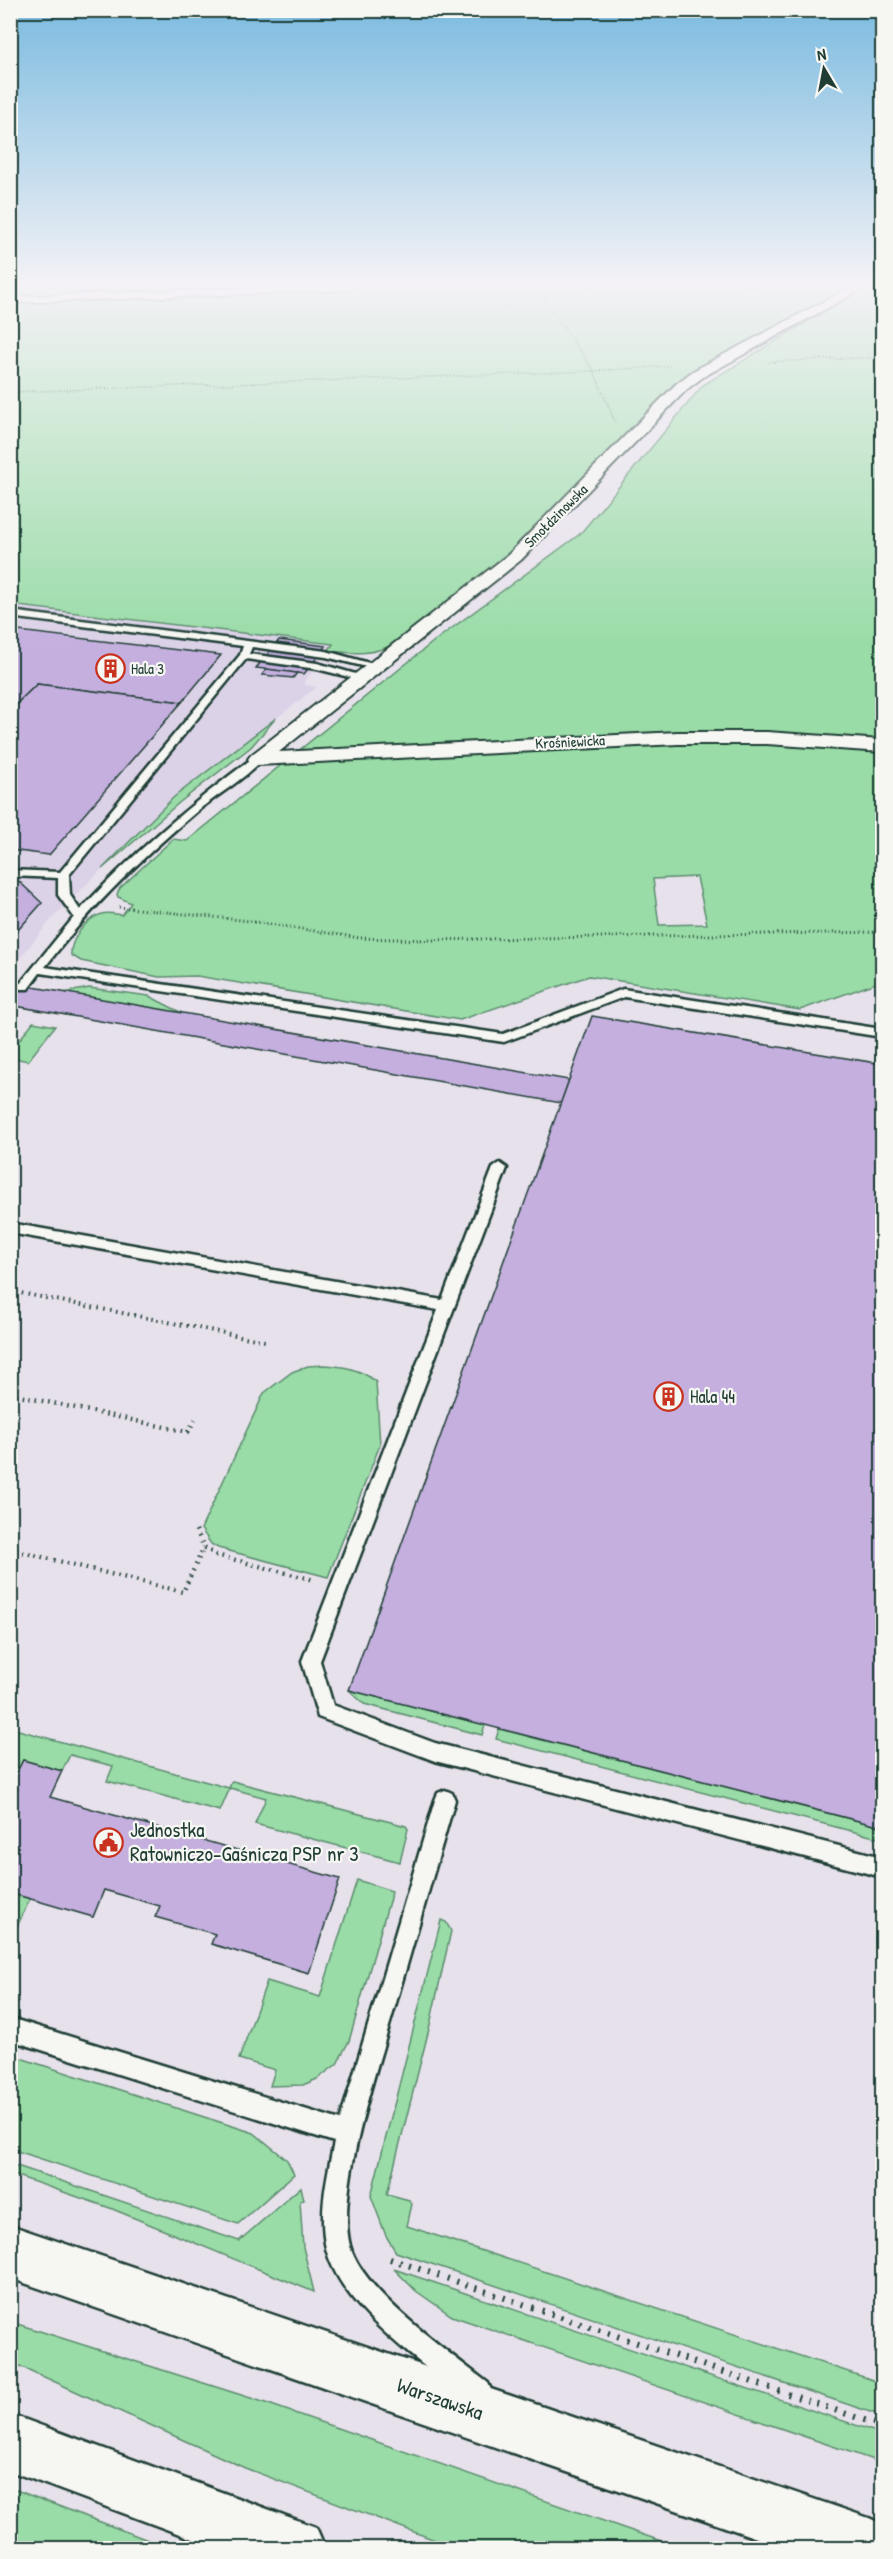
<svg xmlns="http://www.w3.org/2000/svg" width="893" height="2559" font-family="'Patrick Hand',sans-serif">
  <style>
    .built { fill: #dcd2e8 }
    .green { fill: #99dca7; stroke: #5c8c6e; stroke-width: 1.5; fill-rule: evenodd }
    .building { fill: #c4afdf; stroke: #1f3d34; stroke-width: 1.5 }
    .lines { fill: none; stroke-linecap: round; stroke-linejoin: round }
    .lane-casing { stroke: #1f3d34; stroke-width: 5 }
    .street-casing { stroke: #1f3d34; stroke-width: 4 }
    .primary-casing { stroke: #1f3d34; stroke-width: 5 }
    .path-far4 { stroke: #1f3d34; stroke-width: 1.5; stroke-dasharray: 1 2; stroke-linecap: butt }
    .path-far3 { stroke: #1f3d34; stroke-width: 3; stroke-dasharray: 1 3; stroke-linecap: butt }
    .path-far2 { stroke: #1f3d34; stroke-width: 4; stroke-dasharray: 1.5 4.5; stroke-linecap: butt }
    .path-far1 { stroke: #1f3d34; stroke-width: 4.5; stroke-dasharray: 1.5 5; stroke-linecap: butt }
    .path { stroke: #1f3d34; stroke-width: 6; stroke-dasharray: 2 8; stroke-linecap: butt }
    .lane { fill: #f6f6f2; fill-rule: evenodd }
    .street { fill: #f6f6f2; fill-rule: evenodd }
    .primary { fill: #f6f6f2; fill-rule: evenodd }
    .labels { text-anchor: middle; stroke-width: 4.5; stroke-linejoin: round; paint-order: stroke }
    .far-street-label { font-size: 15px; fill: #1f3d34; stroke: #f6f6f2 }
    .far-poi-label { font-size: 15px; fill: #1f3d34; stroke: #f6f6f2; text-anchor: start }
    .poi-label { font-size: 18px; fill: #1f3d34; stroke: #f6f6f2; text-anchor: start }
    .near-poi-label { font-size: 21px; fill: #1f3d34; stroke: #f6f6f2; text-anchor: start }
    .near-street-label { font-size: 21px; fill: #1f3d34; stroke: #f6f6f2 }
  </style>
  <rect width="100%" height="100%" fill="#e7e1ec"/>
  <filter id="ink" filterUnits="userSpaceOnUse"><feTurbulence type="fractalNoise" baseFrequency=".0167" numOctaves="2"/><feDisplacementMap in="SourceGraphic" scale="12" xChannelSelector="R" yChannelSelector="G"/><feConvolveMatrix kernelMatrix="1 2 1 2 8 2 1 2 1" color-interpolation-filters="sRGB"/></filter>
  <g filter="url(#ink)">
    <polygon class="built" points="11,605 333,644 303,684 317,687 174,797 51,920 11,969"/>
    <g class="green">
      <path d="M 11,287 L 853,287 L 675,386 L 517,547 L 395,643 C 374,656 352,653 328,651 L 333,644 L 11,605 Z"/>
      <path d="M 865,287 L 882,287 L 882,981 L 800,1010 L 589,976 L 460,1020 L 197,976 L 159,977 L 81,961 L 71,955 C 70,940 86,918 102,914 C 108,912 115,914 122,915 L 131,903 L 118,897 L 117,894 L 120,888 L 173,839 L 187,841 L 433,642 L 580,534 L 703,385 ZM 697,877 L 707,924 L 659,925 L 653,879 Z"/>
      <polygon points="276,718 251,747 180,802 102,869 174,797"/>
      <polygon points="89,988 149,996 182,1013 63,993"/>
      <polygon points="33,1022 55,1026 28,1061 14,1058 11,1063 11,1051"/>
      <path d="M 323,1365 C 343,1366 361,1369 376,1382 L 380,1445 L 328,1577 L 218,1548 L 211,1544 L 201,1529 L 264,1393 L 292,1372 L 308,1366 Z"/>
      <polygon points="349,1690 485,1725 482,1735 364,1704"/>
      <polygon points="11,1728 229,1788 232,1781 406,1826 408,1829 400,1862 255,1824 266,1798 230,1788 220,1811 107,1781 113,1766 70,1755 62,1771 23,1760 11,1785"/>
      <polygon points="499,1729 882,1827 882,1839 496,1739"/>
      <polygon points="357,1880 392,1891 349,2041 337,2064 317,2079 303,2085 270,2086 275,2070 239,2059 267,1981 320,1997"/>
      <polygon points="10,1893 30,1899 14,1933 11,1932"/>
      <polygon points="441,1920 446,1922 451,1931 429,2029 387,2194 409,2200 412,2204 407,2226 882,2383 882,2416 396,2252 386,2236 371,2196"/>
      <polygon points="11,2055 254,2133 287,2160 294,2174 238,2224 11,2149"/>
      <polygon points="11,2164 239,2241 301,2187 304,2200 300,2201 303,2247 314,2292 110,2208 11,2174"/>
      <polygon points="394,2269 882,2434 882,2463 452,2316 416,2291"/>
      <polygon points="11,2322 257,2400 681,2548 456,2548 245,2468 11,2362"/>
      <polygon points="10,2488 11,2488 169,2548 11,2548"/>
    </g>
    <g class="building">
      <polygon points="10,630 221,655 182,702 37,684 10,710"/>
      <polygon points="279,640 326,646 304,674 256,668"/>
      <polygon points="267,669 297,673 293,678 262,675"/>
      <polygon points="37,684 182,702 49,855 10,850 10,710"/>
      <polygon points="10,873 42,903 10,939"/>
      <polygon points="10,983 569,1080 561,1103 10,1005"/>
      <polygon points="592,1016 882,1064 882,1827 349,1690"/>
      <polygon points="23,1760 62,1771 50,1797 340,1879 309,1973 211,1944 215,1934 155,1917 160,1906 104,1890 93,1917 10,1893 10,1804 18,1789 10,1787 10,1785"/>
    </g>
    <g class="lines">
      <defs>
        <g id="lane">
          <path d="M 10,611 L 326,651 L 380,666 L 375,669 L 326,657 L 252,647 L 249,654 L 317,663 L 366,677 L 361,680 L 317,669 L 246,659 L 69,875 L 70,895 L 80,910 C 133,853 192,803 254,757 L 263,759 C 244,780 216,795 195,813 C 140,859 88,910 45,967 L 503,1034 L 623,989 L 882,1029 L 882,1037 L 624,997 L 504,1042 L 40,973 L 28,989 L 20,989 L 18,986 L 74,917 L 58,895 L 58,878 L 10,876 L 10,870 L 60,872 L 240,655 L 243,646 L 10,617 Z"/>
          <polygon points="500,1163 507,1168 320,1661 333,1705 435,1743 882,1857 882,1877 435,1761 318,1717 302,1661 438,1310 10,1233 10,1223 442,1300 493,1168"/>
          <path d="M 445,1790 L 452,1793 L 455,1800 C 436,1865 417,1931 398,1996 C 382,2054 331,2197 352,2252 C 369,2296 450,2353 488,2383 L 492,2392 L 488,2401 L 479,2405 L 470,2401 C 422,2363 331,2303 324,2237 C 320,2205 328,2172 334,2142 L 10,2040 L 10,2018 L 340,2120 L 435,1800 L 438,1793 Z"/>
        </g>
        <g id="street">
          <polygon points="271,287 355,287 349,290 10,303 10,297"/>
          <polygon points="851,287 865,287 703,377 686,390 521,560 279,752 678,732 767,732 882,740 882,752 767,744 678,744 258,765 251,763 248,759 251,755 509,554 676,384 693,371"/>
        </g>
        <g id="primary">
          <polygon points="10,2225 869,2518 882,2524 882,2548 785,2548 10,2278"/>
          <polygon points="10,2414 316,2527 325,2548 217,2548 10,2471"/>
        </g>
      </defs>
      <use href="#lane" class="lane-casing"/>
      <use href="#street" class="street-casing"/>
      <use href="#primary" class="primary-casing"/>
      <g class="path-far4">
        <polyline points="536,287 594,371 670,366"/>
        <polyline points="768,362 882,357"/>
        <polyline points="10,392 594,371 615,422"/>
      </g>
      <polyline class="path-far3" points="119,907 250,921 360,938 428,940 882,932"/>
      <polyline class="path-far2" points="10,1291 265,1341"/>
      <g class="path-far1">
        <polyline points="10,1394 188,1432 196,1418"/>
        <polyline points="196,1530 204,1547 216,1555 314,1580"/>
        <polyline points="10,1549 183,1592 204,1547"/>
      </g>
      <polyline class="path" points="390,2259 882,2426"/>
      <use href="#lane" class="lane"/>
      <use href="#street" class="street"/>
      <use href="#primary" class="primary"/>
    </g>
  </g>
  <linearGradient id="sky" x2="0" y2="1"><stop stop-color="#7bbbe0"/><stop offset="0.44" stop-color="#f4f2f6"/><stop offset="1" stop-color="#f4f2f6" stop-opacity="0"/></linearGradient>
  <rect width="893" height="645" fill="url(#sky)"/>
  <defs>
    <symbol id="building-ring" viewBox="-11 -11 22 22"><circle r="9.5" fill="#f6f6f2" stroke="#c8321e" stroke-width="1.5"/><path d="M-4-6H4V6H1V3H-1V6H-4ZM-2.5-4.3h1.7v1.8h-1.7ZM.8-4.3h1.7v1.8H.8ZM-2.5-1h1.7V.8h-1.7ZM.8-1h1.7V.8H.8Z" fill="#c8321e"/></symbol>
    <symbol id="civic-ring" viewBox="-11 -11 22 22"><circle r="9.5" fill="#f6f6f2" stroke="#c8321e" stroke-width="1.5"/><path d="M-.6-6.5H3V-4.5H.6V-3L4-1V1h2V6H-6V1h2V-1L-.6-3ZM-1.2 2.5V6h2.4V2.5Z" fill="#c8321e"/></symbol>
  </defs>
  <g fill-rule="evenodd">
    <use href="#building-ring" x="94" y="652" width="33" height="33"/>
    <use href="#building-ring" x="652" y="1380" width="33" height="33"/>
    <use href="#civic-ring" x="92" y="1826" width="33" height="33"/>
  </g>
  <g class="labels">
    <g class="far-street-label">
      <text transform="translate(556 516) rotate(-45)" y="5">Smołdzinowska</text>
      <text transform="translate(570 742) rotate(-3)" y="5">Krośniewicka</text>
    </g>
    <g class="far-poi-label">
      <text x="131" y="674">Hala 3</text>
    </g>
    <g class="poi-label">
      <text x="690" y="1403">Hala 44</text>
    </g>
    <g class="near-poi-label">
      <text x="130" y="1837">Jednostka<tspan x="130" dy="24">Ratowniczo-Gaśnicza PSP nr 3</tspan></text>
    </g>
    <g class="near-street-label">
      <text transform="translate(440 2399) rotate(19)" y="7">Warszawska</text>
    </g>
  </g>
  <rect width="893" height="2559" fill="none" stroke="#f6f6f2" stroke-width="36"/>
  <rect x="18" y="18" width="857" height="2523" fill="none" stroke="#1f3d34" stroke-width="2" filter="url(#ink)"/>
  <g transform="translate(824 69) rotate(350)" stroke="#f6f6f2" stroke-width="4.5" paint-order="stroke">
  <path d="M0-4.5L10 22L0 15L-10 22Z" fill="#1f3d34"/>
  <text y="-9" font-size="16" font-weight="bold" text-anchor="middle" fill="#1f3d34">N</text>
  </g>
</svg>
